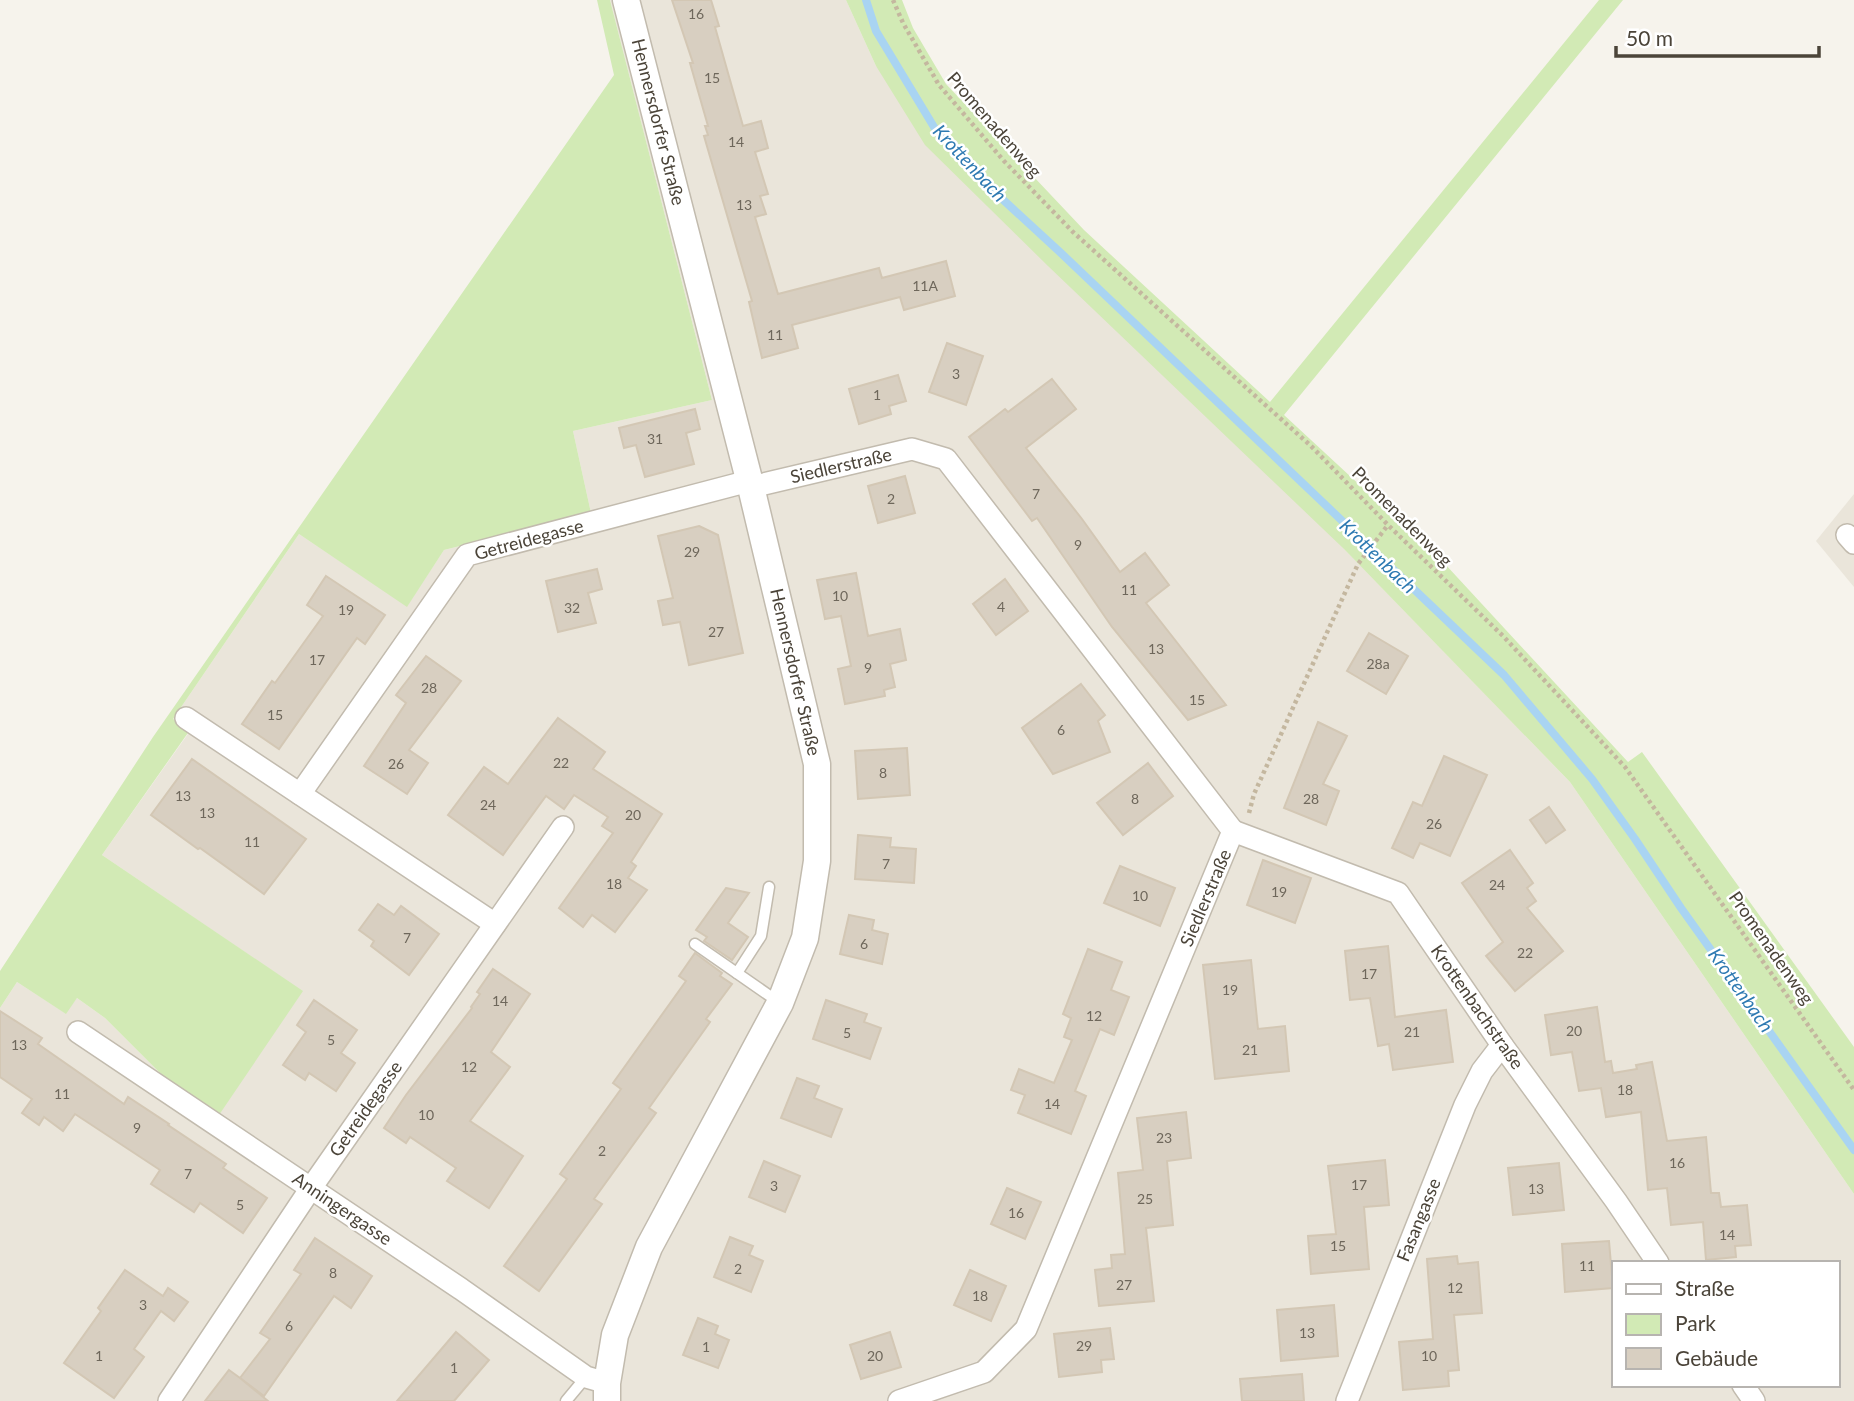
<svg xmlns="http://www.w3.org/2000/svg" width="1854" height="1401" font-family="Lato,sans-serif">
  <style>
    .residential { fill: #eae5da; fill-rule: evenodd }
    .green { fill: #d2eab5 }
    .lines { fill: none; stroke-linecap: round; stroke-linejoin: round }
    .stream { stroke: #a9d4f2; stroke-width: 8 }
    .building { fill: #d8cfc1; stroke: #d3c7b4; stroke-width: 2 }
    .service-casing { stroke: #c2bbae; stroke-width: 13 }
    .minor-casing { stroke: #c2bbae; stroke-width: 24 }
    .tertiary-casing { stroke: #c2bbae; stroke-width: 29 }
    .path { stroke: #c4b79f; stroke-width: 4.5; stroke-dasharray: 3.5 3.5; stroke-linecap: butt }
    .service { stroke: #fff; stroke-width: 10 }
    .minor { stroke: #fff; stroke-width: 21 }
    .tertiary { stroke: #fff; stroke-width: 26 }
    .labels { text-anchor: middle; stroke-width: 5; stroke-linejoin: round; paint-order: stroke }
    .number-label { font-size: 14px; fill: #6e675b }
    .street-label { font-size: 18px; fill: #4b4439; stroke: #fff }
    .water-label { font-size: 19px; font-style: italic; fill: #2e7ab2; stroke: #fff }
  </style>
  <rect width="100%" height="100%" fill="#f6f3ec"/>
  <g class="residential">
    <path d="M 610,0 L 846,0 L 876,66 L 1570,782 L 1854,1194 L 1854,1401 L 0,1401 L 0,1008 L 17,982 L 65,1013 L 77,998 L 105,1018 L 167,1080 L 302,991 L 102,855 L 190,731 L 173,719 L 299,534 L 407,606 L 444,550 L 591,513 L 573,431 L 712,400 ZM 1614,1263 L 1838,1263 L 1838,1385 L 1614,1385 Z"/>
    <polygon points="1854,494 1854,587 1816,541"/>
  </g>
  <g class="green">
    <polygon points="597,0 610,0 712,400 573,431 591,513 444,550 407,607 299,534 173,719 190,730 102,855 303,991 219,1115 167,1080 105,1018 77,998 66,1014 17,982 0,1008 0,971 153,737 614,75"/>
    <polygon points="846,0 902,0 913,28 946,84 1084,230 1270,402 1599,0 1623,0 1284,415 1445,564 1628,762 1642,752 1854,1047 1854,1194 1570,782 1344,549 1048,266 925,145 876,66"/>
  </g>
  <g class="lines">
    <polyline class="stream" points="866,0 876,31 937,132 999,196 1062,254 1504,675 1592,779 1635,839 1681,908 1854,1150"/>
  </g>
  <g class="building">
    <polygon points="672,0 711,0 719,26 715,27 743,126 761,121 768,148 755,152 768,194 760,196 766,214 755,217 778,294 879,268 882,278 946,261 955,296 904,310 900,297 792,325 798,348 762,358 749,302 752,301 704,136 708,135 705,126 708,126 690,63 693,63"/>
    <polygon points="947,343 983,356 966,405 929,392"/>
    <polygon points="898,375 906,401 889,406 891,414 859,424 849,389"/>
    <polygon points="1052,379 1076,409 1026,448 1082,519 1120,572 1145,553 1169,585 1146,603 1226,705 1188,720 1112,627 1037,518 1032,521 969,437 1005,409 1008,412"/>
    <polygon points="695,409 700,429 686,433 694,464 645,477 636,445 624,448 619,428"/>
    <polygon points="905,476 915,513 878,523 868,486"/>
    <polygon points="699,526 718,535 743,653 689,665 680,622 663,625 658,601 673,598 658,536"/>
    <polygon points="597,569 602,589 588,593 596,623 558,632 546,581"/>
    <polygon points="856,573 868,636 900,629 906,660 890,664 895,687 884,690 885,696 845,704 838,669 851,666 841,616 825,619 817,580"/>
    <polygon points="326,576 385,615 365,644 357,638 279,749 242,724 272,681 275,683 323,616 307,605"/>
    <polygon points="1005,579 1028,611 996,635 973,604"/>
    <polygon points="1369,633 1408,656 1386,694 1347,671"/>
    <polygon points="426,656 461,681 409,750 428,763 407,794 364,766 406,703 396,695"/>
    <polygon points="1081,684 1105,715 1098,721 1110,752 1053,774 1022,728"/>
    <polygon points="558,718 605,752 593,769 662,814 631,862 636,866 628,878 647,890 615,932 592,915 583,927 559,908 613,833 602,826 608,817 574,795 564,809 546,796 503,855 448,815 484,767 508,784"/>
    <polygon points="1318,722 1347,736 1323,784 1339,791 1326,825 1284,808"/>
    <polygon points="907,748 910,795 858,799 855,751"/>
    <polygon points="1444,756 1487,775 1450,856 1420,843 1413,858 1392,848 1413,802 1422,806"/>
    <polygon points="192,759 306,839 264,894 200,848 198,849 151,815"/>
    <polygon points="1148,763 1173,796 1123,835 1097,803"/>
    <polygon points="1549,807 1565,830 1546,843 1530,820"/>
    <polygon points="858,835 891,838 890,847 916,849 914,883 855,879"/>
    <polygon points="1510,850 1533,883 1527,888 1536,901 1527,908 1563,951 1515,991 1486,956 1503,942 1462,883"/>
    <polygon points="1263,860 1311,878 1295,923 1247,905"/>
    <polygon points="1120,866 1175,888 1160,926 1104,903"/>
    <polygon points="726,888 749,893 728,923 748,937 732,960 704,941 707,937 696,930"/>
    <polygon points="378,904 394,915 401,906 439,934 409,975 371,946 374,941 359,930"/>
    <polygon points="849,915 874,920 872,930 888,934 882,964 840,954"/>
    <polygon points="1388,946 1395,1017 1446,1010 1453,1062 1393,1070 1389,1044 1378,1046 1370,998 1350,1000 1345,951"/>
    <polygon points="1088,949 1122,962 1111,990 1129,997 1114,1035 1100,1029 1075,1091 1086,1096 1071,1134 1018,1113 1025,1095 1011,1090 1019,1069 1054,1083 1072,1040 1064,1037 1071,1018 1063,1014"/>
    <polygon points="695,953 722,973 720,976 732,984 706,1019 710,1022 649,1108 656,1113 594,1199 602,1204 539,1291 504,1266 567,1179 560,1174 621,1089 613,1083 686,981 679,976"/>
    <polygon points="1251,960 1258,1029 1285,1026 1289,1071 1215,1079 1203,965"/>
    <polygon points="493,969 530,994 491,1052 510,1067 470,1121 523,1156 489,1208 447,1181 456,1168 410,1137 406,1143 384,1128 406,1095 472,1008 471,1007 480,994 477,992"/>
    <polygon points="314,1000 357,1030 341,1053 355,1063 336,1091 309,1073 305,1080 283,1065 306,1032 297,1025"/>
    <polygon points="826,1000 867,1014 864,1022 881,1028 870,1059 813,1039"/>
    <polygon points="1597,1007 1605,1062 1611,1061 1613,1073 1637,1069 1636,1065 1652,1062 1667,1141 1706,1137 1711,1193 1719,1193 1721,1207 1747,1205 1751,1245 1735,1246 1736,1257 1706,1260 1703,1222 1671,1225 1667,1188 1648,1190 1641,1112 1606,1117 1601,1088 1579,1091 1572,1052 1551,1055 1545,1015"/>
    <polygon points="0,1011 42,1038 38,1044 124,1104 128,1097 169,1124 168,1125 226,1164 223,1168 267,1198 243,1233 200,1203 194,1212 151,1184 160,1170 75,1114 63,1131 44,1117 39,1125 22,1113 32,1099 0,1077"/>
    <polygon points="797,1078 819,1086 814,1098 842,1109 831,1137 781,1118"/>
    <polygon points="1186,1112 1191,1158 1167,1161 1173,1225 1146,1228 1154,1301 1099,1306 1095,1270 1112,1268 1111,1255 1125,1254 1118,1173 1143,1170 1137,1118"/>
    <polygon points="1385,1160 1389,1205 1364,1207 1369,1269 1311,1274 1308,1236 1336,1234 1328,1166"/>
    <polygon points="764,1161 800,1176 785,1212 749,1197"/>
    <polygon points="1559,1163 1564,1210 1513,1215 1508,1168"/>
    <polygon points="1007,1188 1041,1202 1025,1239 991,1224"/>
    <polygon points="730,1237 753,1246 749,1255 763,1261 751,1292 714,1277"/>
    <polygon points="315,1238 372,1276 351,1308 334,1296 264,1396 240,1378 270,1339 260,1333 301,1274 294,1270"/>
    <polygon points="1609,1241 1613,1288 1565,1292 1562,1244"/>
    <polygon points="1457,1256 1458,1264 1478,1262 1482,1313 1454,1315 1459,1370 1448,1371 1449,1386 1403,1390 1399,1342 1433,1339 1427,1259"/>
    <polygon points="125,1270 163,1296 168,1288 188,1302 174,1321 161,1311 134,1349 144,1357 114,1398 64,1363 101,1311 98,1308"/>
    <polygon points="970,1270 1006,1286 991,1321 954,1305"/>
    <polygon points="1334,1305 1338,1356 1281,1361 1277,1310"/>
    <polygon points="698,1318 718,1326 715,1334 729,1340 718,1368 683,1355"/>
    <polygon points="1110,1328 1114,1359 1101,1360 1102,1372 1059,1377 1054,1334"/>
    <polygon points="456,1332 489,1360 454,1401 397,1401"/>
    <polygon points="890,1332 901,1367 861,1379 850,1345"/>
    <polygon points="229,1370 240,1378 268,1401 205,1401"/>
    <polygon points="1302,1374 1304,1401 1242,1401 1240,1379"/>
  </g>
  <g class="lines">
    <defs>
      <g id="service">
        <polyline points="695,944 780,1003"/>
        <polyline points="737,973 761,936 769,887"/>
        <polyline points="566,1401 586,1377"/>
      </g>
      <g id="minor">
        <polyline points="751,487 912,449 946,459 1233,831 1026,1329 984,1372 899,1401"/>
        <polyline points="1847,535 1854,543"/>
        <polyline points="186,718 495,924"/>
        <polyline points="300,794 467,555 749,481"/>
        <polyline points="1233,831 1398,893 1502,1045 1616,1201 1658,1263"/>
        <polyline points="78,1032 461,1289 586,1377 607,1383"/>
        <polyline points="1743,1385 1754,1401"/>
        <polyline points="169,1401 311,1188 563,827"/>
        <polyline points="1347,1401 1465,1105 1482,1071 1502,1045"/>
      </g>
      <polyline id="tertiary" points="607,1401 607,1383 615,1335 649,1247 780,1003 805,938 817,861 817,764 751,487 626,0"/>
    </defs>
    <use href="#service" class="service-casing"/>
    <use href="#minor" class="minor-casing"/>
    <use href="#tertiary" class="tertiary-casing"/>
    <g class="path">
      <polyline points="893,0 903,23 939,85 1004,161 1073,232 1311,446 1388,525 1504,637 1625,767 1854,1090"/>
      <polyline points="1249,813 1254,794 1358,564 1388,525"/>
    </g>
    <use href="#service" class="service"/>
    <use href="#minor" class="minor"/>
    <use href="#tertiary" class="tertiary"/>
  </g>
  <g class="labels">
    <g class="number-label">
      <text x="696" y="19">16</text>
      <text x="712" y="83">15</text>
      <text x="736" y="147">14</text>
      <text x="744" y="210">13</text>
      <text x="925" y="291">11A</text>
      <text x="775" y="340">11</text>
      <text x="956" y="379">3</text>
      <text x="877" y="400">1</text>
      <text x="655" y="444">31</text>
      <text x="1036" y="499">7</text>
      <text x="891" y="504">2</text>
      <text x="1078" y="550">9</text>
      <text x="692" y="557">29</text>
      <text x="1129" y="595">11</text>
      <text x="840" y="601">10</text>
      <text x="1001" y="612">4</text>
      <text x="572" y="613">32</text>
      <text x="346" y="615">19</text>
      <text x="716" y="637">27</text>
      <text x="1156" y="654">13</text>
      <text x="317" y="665">17</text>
      <text x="1378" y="669">28a</text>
      <text x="868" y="673">9</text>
      <text x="429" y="693">28</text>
      <text x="1197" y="705">15</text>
      <text x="275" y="720">15</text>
      <text x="1061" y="735">6</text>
      <text x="561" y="768">22</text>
      <text x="396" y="769">26</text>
      <text x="883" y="778">8</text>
      <text x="183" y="801">13</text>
      <text x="1135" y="804">8</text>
      <text x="1311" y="804">28</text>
      <text x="488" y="810">24</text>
      <text x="207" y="818">13</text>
      <text x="633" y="820">20</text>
      <text x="1434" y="829">26</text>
      <text x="252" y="847">11</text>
      <text x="886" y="869">7</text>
      <text x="614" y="889">18</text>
      <text x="1497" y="890">24</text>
      <text x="1279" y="897">19</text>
      <text x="1140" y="901">10</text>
      <text x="407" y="943">7</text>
      <text x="864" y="949">6</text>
      <text x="1525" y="958">22</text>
      <text x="1369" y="979">17</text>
      <text x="1230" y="995">19</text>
      <text x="500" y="1006">14</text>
      <text x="1094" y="1021">12</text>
      <text x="1574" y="1036">20</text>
      <text x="1412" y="1037">21</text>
      <text x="847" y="1038">5</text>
      <text x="331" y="1045">5</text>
      <text x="19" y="1050">13</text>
      <text x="1250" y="1055">21</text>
      <text x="469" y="1072">12</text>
      <text x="1625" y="1095">18</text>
      <text x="62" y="1099">11</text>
      <text x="1052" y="1109">14</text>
      <text x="426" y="1120">10</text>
      <text x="137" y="1133">9</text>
      <text x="1164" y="1143">23</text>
      <text x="602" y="1156">2</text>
      <text x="1677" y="1168">16</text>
      <text x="188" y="1179">7</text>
      <text x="1359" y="1190">17</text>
      <text x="774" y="1191">3</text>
      <text x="1536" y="1194">13</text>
      <text x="1145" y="1204">25</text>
      <text x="240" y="1210">5</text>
      <text x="1016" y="1218">16</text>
      <text x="1727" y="1240">14</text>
      <text x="1338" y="1251">15</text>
      <text x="1587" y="1271">11</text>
      <text x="738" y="1274">2</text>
      <text x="333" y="1278">8</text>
      <text x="1124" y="1290">27</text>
      <text x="1455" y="1293">12</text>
      <text x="980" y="1301">18</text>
      <text x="143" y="1310">3</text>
      <text x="289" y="1331">6</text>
      <text x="1307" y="1338">13</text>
      <text x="1084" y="1351">29</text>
      <text x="706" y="1352">1</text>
      <text x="99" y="1361">1</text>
      <text x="875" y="1361">20</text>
      <text x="1429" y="1361">10</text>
      <text x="454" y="1373">1</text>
    </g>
    <g class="street-label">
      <text transform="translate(658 122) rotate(76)" y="6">Hennersdorfer Straße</text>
      <text transform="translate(994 125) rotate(49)" y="6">Promenadenweg</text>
      <text transform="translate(841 466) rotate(-13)" y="6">Siedlerstraße</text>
      <text transform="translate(1402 517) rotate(45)" y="6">Promenadenweg</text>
      <text transform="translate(529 540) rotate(-15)" y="6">Getreidegasse</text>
      <text transform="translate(795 672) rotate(77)" y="6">Hennersdorfer Straße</text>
      <text transform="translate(1206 898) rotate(-67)" y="6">Siedlerstraße</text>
      <text transform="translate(1771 948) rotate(55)" y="6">Promenadenweg</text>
      <text transform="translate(1477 1007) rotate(55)" y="6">Krottenbachstraße</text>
      <text transform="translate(366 1109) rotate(-55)" y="6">Getreidegasse</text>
      <text transform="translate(342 1209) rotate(34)" y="6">Anningergasse</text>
      <text transform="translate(1419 1220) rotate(-68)" y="6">Fasangasse</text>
    </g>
    <g class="water-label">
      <text transform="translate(970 163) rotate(47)" y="7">Krottenbach</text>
      <text transform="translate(1378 556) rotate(44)" y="7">Krottenbach</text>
      <text transform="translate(1741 990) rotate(55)" y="7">Krottenbach</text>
    </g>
  </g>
  <rect x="1612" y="1261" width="228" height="126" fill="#ffffff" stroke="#b7b4b0" stroke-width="2"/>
  <rect x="1626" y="1284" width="35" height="10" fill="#ffffff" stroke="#b7b4b0" stroke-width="2"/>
  <text x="1675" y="1296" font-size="21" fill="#4b4439">Straße</text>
  <rect x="1626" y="1314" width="35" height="21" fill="#d2eab5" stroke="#b7b4b0" stroke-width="2"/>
  <text x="1675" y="1331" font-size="21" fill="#4b4439">Park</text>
  <rect x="1626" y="1348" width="35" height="21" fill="#d8cfc1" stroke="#b7b4b0" stroke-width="2"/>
  <text x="1675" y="1366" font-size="21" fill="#4b4439">Gebäude</text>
  <path d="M1616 46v10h203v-10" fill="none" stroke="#4b4439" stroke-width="3.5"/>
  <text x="1626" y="46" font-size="21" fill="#4b4439" stroke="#ffffff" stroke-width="5" paint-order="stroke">50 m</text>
</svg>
